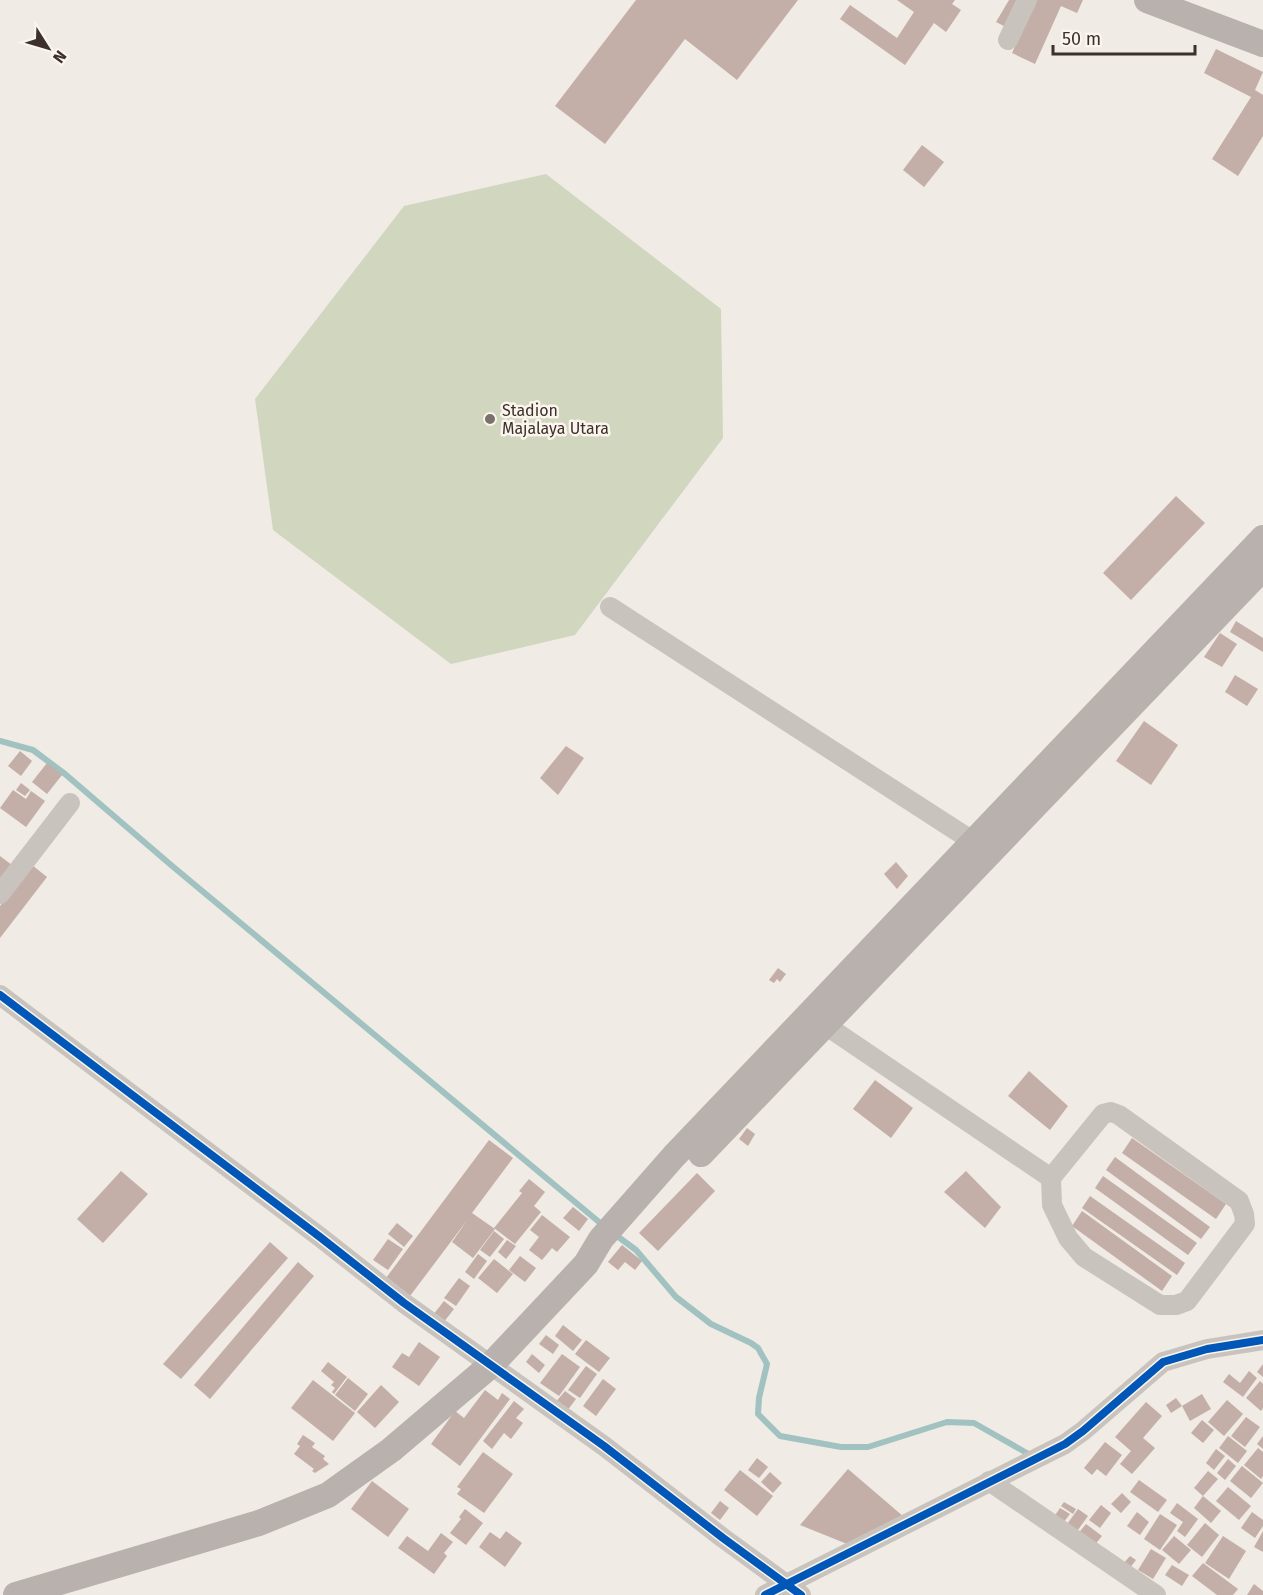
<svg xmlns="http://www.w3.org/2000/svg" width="1263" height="1595" font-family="'Fira Sans',sans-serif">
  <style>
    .green { fill: #d1d6bf }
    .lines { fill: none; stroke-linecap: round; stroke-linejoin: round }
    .stream { stroke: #a1c2c1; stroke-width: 6 }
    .building { fill: #c3afa7 }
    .minor { stroke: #c9c3be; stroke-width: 20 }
    .major { stroke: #b8b1ad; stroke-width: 26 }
    .cycleway-casing { stroke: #fbf5ee; stroke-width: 11 }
    .cycleway { stroke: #0057b8; stroke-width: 8 }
    .poi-dot { fill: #7a716c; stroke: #fbf5ee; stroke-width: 2 }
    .labels { text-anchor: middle; stroke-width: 5; stroke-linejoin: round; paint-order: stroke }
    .poi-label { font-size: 16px; fill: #3b302b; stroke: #fbf5ee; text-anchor: start }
  </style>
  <rect width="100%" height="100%" fill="#f0ebe5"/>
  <polygon class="green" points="546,174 721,309 723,438 575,635 451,664 273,530 255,399 404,206"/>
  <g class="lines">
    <g class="stream">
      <polyline points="0,741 33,750 65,774 171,865 605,1227"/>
      <polyline points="613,1233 636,1250 676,1297 711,1324 751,1343 758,1348 767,1364 759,1398 758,1414 780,1436 841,1447 868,1447 947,1422 974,1423 1032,1456"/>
    </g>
  </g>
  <g class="building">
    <polygon points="636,0 798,0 737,80 685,39 605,144 555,106"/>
    <polygon points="897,0 955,0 952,4 961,10 946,32 934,23 905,65 840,19 850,5 897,38 914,12"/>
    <polygon points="1009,0 1024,0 1008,28 996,22"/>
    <polygon points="1036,0 1083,0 1077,13 1061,6 1035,64 1012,53"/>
    <polygon points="1216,49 1263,72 1255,90 1263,95 1263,136 1238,176 1212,159 1251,97 1204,73"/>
    <polygon points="922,145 944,162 924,187 903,170"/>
    <polygon points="1176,496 1205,523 1131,600 1103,573"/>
    <polygon points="1236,621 1263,638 1263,652 1230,632"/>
    <polygon points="1220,633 1237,644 1222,667 1204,657"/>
    <polygon points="1235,675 1258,689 1247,706 1225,692"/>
    <polygon points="1144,721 1178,745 1151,785 1116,761"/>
    <polygon points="566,746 584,758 558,795 540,778"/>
    <polygon points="20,751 32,761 21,776 8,766"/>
    <polygon points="47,763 62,775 47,794 32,782"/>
    <polygon points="21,783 30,790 25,796 16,790"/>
    <polygon points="13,790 26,799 31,791 45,801 26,827 0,808"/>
    <polygon points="0,856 16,868 0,888"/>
    <polygon points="896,862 908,876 897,889 884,874"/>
    <polygon points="32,865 47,877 0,938 0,906"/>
    <polygon points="778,968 786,974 780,982 777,979 774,983 769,980"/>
    <polygon points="1029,1071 1068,1106 1050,1130 1008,1096"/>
    <polygon points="875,1080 913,1108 891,1138 853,1109"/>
    <polygon points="747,1128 755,1134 748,1146 739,1139"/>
    <polygon points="1132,1138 1226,1204 1216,1219 1122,1153"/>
    <polygon points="489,1140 513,1158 472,1213 495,1229 473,1258 452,1242 468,1219 410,1296 386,1278"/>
    <polygon points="1115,1157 1210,1227 1201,1239 1106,1170"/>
    <polygon points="121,1171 148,1194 103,1243 77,1219"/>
    <polygon points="966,1171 1001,1207 985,1228 944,1192"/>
    <polygon points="697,1173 715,1191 658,1251 639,1233"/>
    <polygon points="1103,1176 1197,1243 1188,1255 1095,1188"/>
    <polygon points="529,1179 545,1192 534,1206 541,1212 515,1244 494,1228 522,1193 519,1191"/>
    <polygon points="1090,1196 1185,1263 1177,1275 1082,1208"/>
    <polygon points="573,1207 588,1219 579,1231 563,1218"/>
    <polygon points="1082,1211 1172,1276 1162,1291 1072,1226"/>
    <polygon points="542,1215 570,1237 557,1252 552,1248 542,1260 529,1250 539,1237 530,1230"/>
    <polygon points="397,1223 413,1236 404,1247 388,1234"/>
    <polygon points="494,1231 504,1239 490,1257 480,1250"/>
    <polygon points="388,1239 403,1249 388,1270 373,1260"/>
    <polygon points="507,1240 516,1246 506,1259 498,1252"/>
    <polygon points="270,1242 288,1258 181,1379 163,1364"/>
    <polygon points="622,1245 642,1261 635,1270 625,1262 618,1270 608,1262"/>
    <polygon points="478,1254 487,1261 474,1279 465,1272"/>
    <polygon points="520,1256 536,1268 525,1282 509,1270"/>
    <polygon points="494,1259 513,1274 497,1293 478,1278"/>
    <polygon points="298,1262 314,1276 210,1399 194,1385"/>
    <polygon points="459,1278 470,1286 456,1306 444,1298"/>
    <polygon points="444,1301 454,1309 443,1323 433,1315"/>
    <polygon points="563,1325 582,1340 573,1351 555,1336"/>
    <polygon points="546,1335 559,1345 553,1354 539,1344"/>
    <polygon points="586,1340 610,1358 599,1372 575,1354"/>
    <polygon points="419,1342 440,1357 419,1386 392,1367 402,1353 409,1357"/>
    <polygon points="532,1354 545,1365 539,1373 526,1362"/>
    <polygon points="562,1354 580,1367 559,1396 540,1383"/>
    <polygon points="328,1362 347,1377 334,1394 332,1392 335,1388 331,1385 334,1382 321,1371"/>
    <polygon points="1263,1364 1263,1377 1257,1372"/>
    <polygon points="586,1366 597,1374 580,1398 568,1390"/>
    <polygon points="1249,1371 1257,1378 1243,1397 1223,1382 1229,1374 1240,1383"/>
    <polygon points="348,1378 368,1394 355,1411 335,1395"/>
    <polygon points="603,1379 616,1389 596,1416 583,1406"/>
    <polygon points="313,1380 355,1413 333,1441 291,1408"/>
    <polygon points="1260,1381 1263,1384 1263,1408 1261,1411 1246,1398"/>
    <polygon points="381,1385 399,1402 375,1428 357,1412"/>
    <polygon points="485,1390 498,1400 502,1393 510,1399 460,1466 431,1444 455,1411 464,1418"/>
    <polygon points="565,1391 576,1399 567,1411 555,1403"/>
    <polygon points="1202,1394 1211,1409 1190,1421 1182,1406"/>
    <polygon points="1176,1398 1182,1406 1171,1413 1166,1405"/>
    <polygon points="1227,1400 1243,1414 1224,1436 1208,1422"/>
    <polygon points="514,1401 524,1409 516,1418 523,1423 511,1439 504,1433 492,1449 483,1441"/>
    <polygon points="1146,1402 1162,1416 1143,1438 1155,1448 1132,1474 1120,1464 1131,1451 1115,1437"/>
    <polygon points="1246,1417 1260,1427 1245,1447 1231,1436"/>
    <polygon points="1202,1420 1214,1430 1203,1443 1191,1433"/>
    <polygon points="303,1435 315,1443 312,1447 325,1456 323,1459 329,1464 315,1473 312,1471 314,1469 294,1454 300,1446 297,1444"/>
    <polygon points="1228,1436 1247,1451 1238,1463 1219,1448"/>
    <polygon points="1263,1436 1263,1449 1257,1444"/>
    <polygon points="1105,1442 1122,1455 1106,1476 1097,1469 1092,1475 1084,1468"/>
    <polygon points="1258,1448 1263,1452 1263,1476 1261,1479 1244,1465"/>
    <polygon points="1216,1449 1225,1456 1214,1470 1206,1463"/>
    <polygon points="483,1452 513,1474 484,1513 457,1494 461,1489 457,1487"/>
    <polygon points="757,1458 768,1467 759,1478 748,1470"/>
    <polygon points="1228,1459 1236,1466 1225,1480 1217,1473"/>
    <polygon points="1242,1466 1263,1483 1251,1498 1230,1481"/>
    <polygon points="848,1469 904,1517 852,1546 800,1525"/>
    <polygon points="740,1470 773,1496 757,1516 724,1490"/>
    <polygon points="1208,1471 1218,1479 1203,1496 1194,1488"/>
    <polygon points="770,1472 782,1483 773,1493 761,1482"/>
    <polygon points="1139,1480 1167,1500 1158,1512 1130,1492"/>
    <polygon points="372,1481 409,1509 388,1537 351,1509"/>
    <polygon points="1228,1487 1251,1506 1239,1520 1216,1501"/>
    <polygon points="1122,1493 1131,1502 1121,1513 1111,1504"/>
    <polygon points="1203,1496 1221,1511 1211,1523 1194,1508"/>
    <polygon points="720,1501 729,1508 720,1520 711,1513"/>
    <polygon points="1064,1502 1076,1509 1073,1514 1061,1506"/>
    <polygon points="1177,1503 1198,1519 1185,1537 1177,1531 1183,1522 1170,1513"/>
    <polygon points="1101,1505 1111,1513 1100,1528 1089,1520"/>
    <polygon points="1060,1508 1070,1514 1060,1527 1051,1521"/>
    <polygon points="465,1509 483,1523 466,1545 450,1533 461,1519 459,1517"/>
    <polygon points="1078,1509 1088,1516 1075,1534 1065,1527"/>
    <polygon points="1137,1512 1149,1522 1140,1535 1127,1526"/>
    <polygon points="1252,1512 1263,1520 1263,1526 1255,1538 1241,1528"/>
    <polygon points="1160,1514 1177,1525 1160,1550 1144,1539"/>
    <polygon points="1205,1523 1219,1535 1202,1557 1187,1545"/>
    <polygon points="1086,1524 1102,1536 1093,1547 1077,1535"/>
    <polygon points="506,1531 522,1543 505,1567 479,1547 490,1532 500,1539"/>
    <polygon points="1263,1531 1263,1552 1254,1547"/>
    <polygon points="441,1533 453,1542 444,1553 447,1556 434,1574 398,1548 407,1536 428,1551"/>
    <polygon points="1174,1536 1191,1550 1179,1564 1162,1550"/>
    <polygon points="1223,1536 1246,1551 1229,1579 1205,1563"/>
    <polygon points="1151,1549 1166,1558 1153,1579 1138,1570"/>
    <polygon points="1130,1556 1136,1560 1129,1569 1123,1564"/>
    <polygon points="1203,1563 1238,1589 1233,1595 1217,1595 1192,1576"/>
    <polygon points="1172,1565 1189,1575 1182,1586 1165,1575"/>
    <polygon points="1254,1584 1263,1591 1263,1595 1247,1595"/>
  </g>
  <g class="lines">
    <g class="minor">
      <polyline points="1008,40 1027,0"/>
      <polyline points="610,607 974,842"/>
      <polyline points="0,894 70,803"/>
      <polyline points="0,995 320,1237 404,1303 604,1446 723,1538 801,1595"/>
      <polyline points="815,1018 1051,1178"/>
      <polygon points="1111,1112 1119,1115 1239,1201 1244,1214 1245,1224 1187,1301 1176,1305 1160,1305 1084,1257 1068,1238 1052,1205 1051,1178 1103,1114"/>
      <polyline points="989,1481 1156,1595"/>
      <polyline points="765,1595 1065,1444 1083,1431 1163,1362 1207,1349 1263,1340"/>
    </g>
    <g class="major">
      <polyline points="1147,0 1263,44"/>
      <polyline points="701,1154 1263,568"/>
      <polyline points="16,1595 259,1523 328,1495 391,1450 491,1365 586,1264 601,1239 674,1156 1263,538"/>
    </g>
    <defs>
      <g id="cycleway">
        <polyline points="0,995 320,1237 404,1303 604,1446 723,1538 801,1595"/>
        <polyline points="765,1595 1065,1444 1083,1431 1163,1362 1207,1349 1263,1340"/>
      </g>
    </defs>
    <use href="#cycleway" class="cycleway-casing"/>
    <use href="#cycleway" class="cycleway"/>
  </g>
  <circle class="poi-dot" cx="490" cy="419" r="6"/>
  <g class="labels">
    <g class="poi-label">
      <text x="502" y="416">Stadion<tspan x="502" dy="18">Majalaya Utara</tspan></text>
    </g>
  </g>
  <g transform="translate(48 48) rotate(127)" stroke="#fbf5ee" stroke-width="4.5" paint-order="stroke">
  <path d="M0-4.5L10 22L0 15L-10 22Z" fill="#3b302b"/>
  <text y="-9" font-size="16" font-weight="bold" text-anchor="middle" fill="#3b302b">N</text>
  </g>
  <path d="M1053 45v9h142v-9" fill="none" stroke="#3b302b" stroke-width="3"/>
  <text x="1062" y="45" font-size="18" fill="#3b302b" stroke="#fbf5ee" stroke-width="4.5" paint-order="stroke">50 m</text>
</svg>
